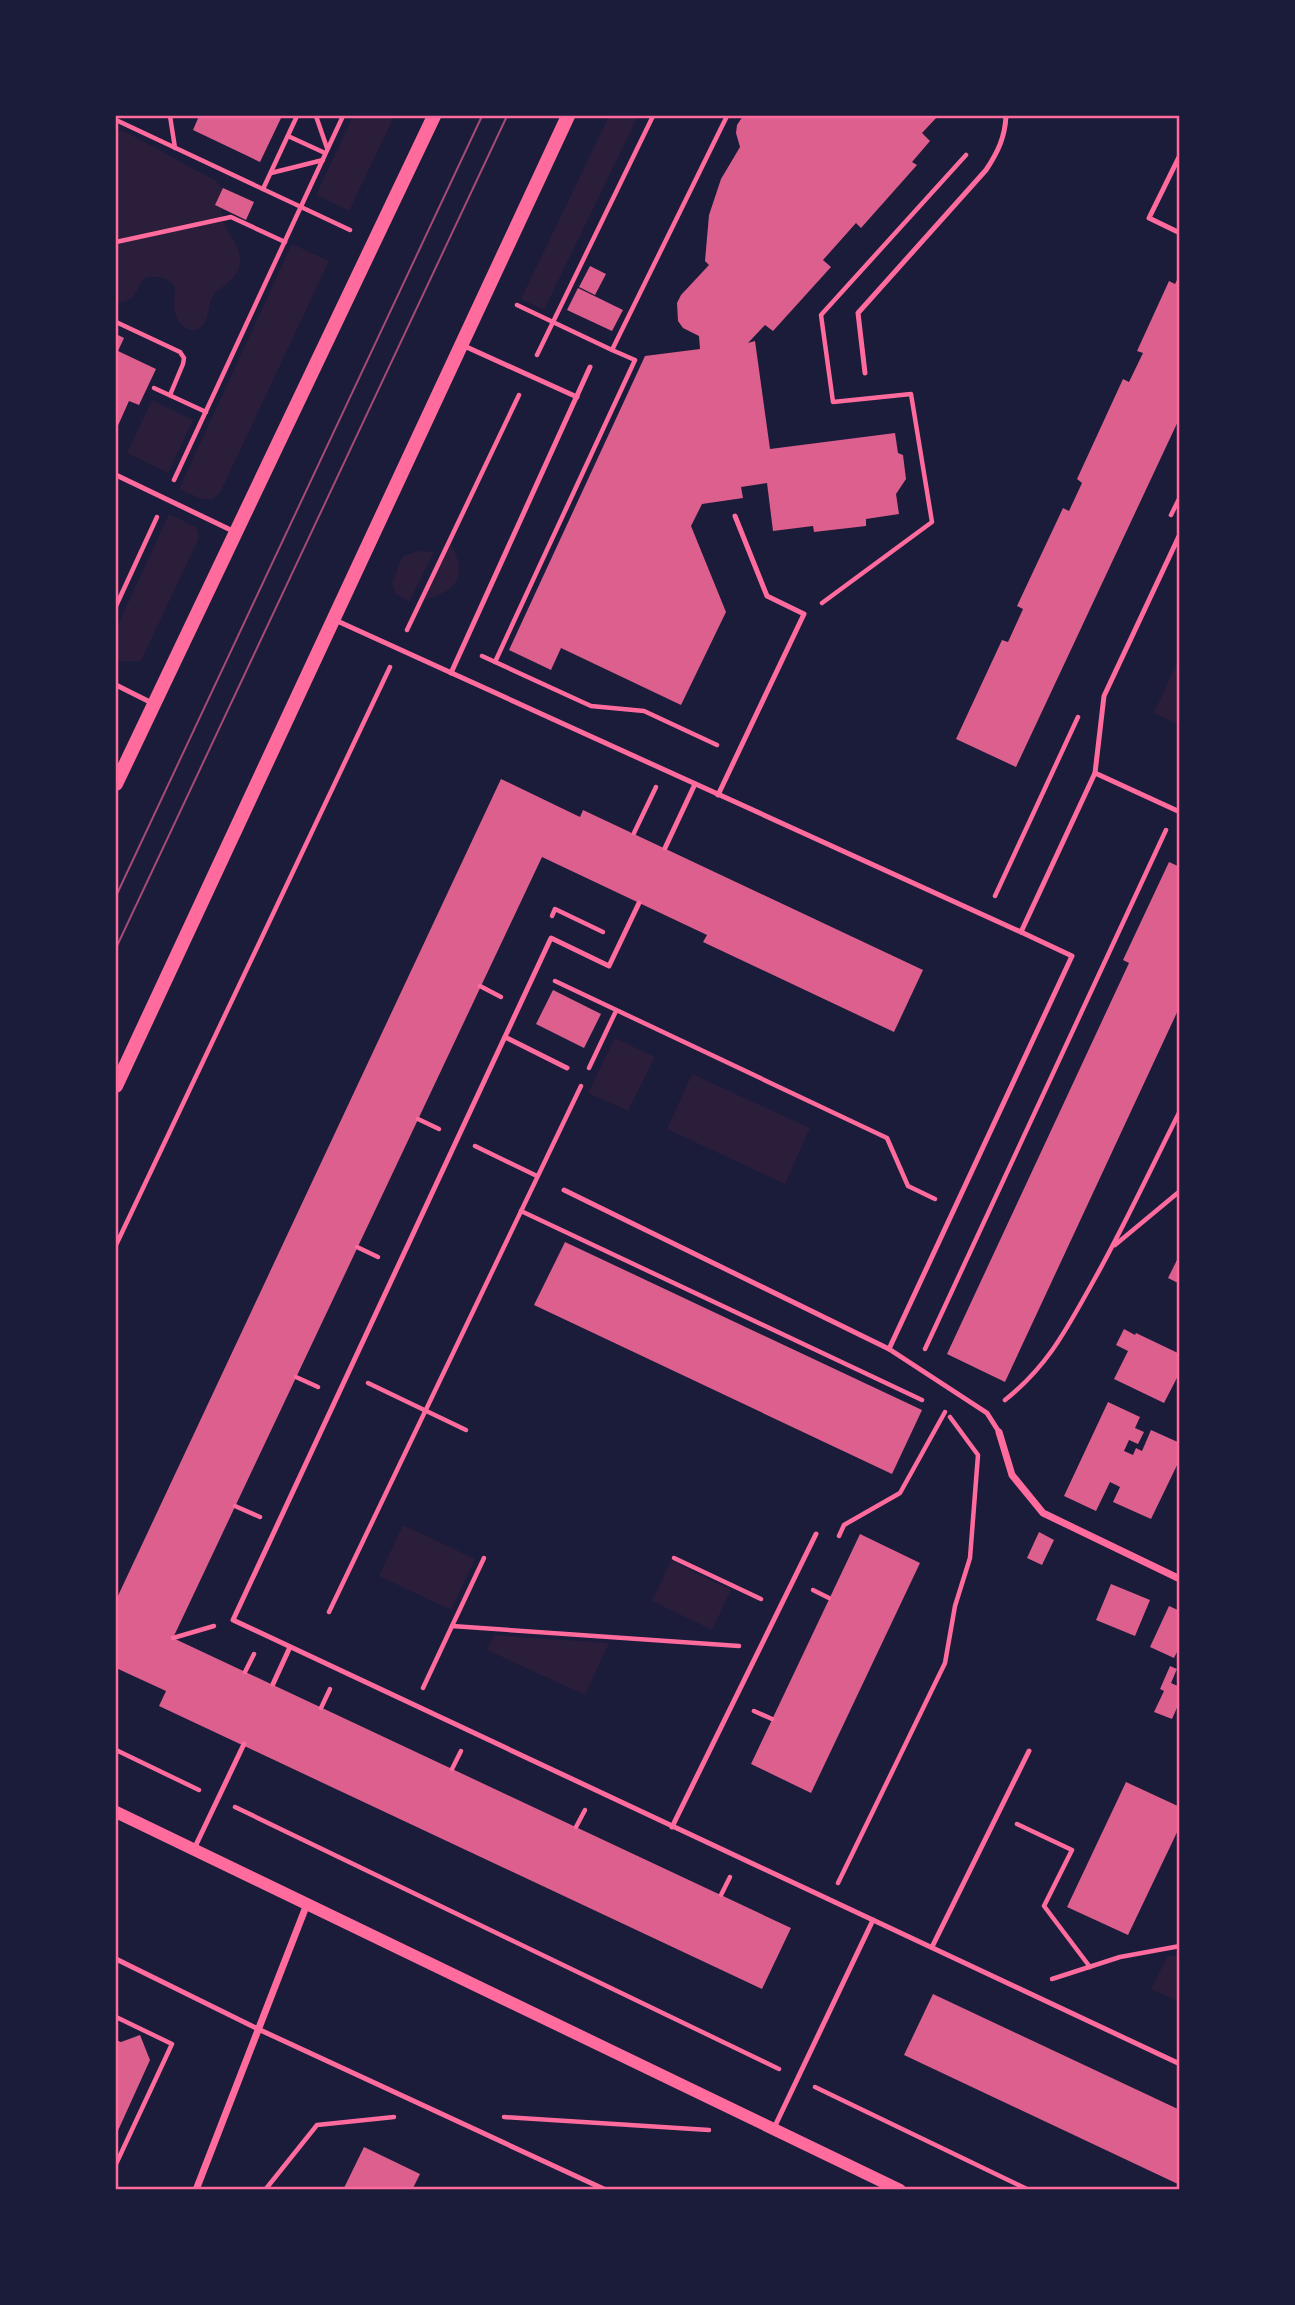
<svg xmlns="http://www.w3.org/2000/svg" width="1295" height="2305" font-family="'Times New Roman',serif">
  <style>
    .green { fill: #2a1e3b }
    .building { fill: #dd5f8e }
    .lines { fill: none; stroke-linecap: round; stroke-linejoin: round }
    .path { stroke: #ff6b9d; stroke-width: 4.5 }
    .service { stroke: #ff6b9d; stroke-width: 5 }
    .minor { stroke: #ff6b9d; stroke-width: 7 }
    .tertiary { stroke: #ff6b9d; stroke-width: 12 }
    .secondary { stroke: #ff6b9d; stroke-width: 14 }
    .tram { stroke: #a44b75; stroke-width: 2 }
    .neatline { fill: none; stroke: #ff6b9d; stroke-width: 2.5 }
  </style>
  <rect width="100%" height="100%" fill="#1b1b3a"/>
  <g class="green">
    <polygon points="353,116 392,116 391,123 349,211 316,195"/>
    <polygon points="609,116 638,116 544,310 521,299"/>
    <path d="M 116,129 L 126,132 L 216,181 L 222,188 C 223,197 221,206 222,215 C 224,233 243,245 240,264 C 238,280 222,285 213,296 C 207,305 210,318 202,326 C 192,337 177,324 175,313 C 173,305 175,294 175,286 C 167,277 156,275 145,278 C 133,292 138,301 116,303 Z"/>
    <polygon points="292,244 329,261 220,493 213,499 202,499 179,489"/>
    <polygon points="152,400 193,420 168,473 127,453"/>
    <polygon points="169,514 196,527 199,538 141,661 116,661 116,629"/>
    <path d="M 451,544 C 468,577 458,590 424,600 Z"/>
    <polygon points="417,551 434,552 409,602 396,594 392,583 402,557"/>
    <polygon points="1179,658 1179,725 1154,713"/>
    <polygon points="615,1038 655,1057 628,1111 588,1093"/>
    <polygon points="692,1074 810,1128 785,1184 667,1129"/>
    <polygon points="403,1525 475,1559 451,1610 379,1576"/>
    <polygon points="671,1561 731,1590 712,1630 652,1601"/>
    <polygon points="494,1635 609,1643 585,1695 487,1650"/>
    <polygon points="1179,1955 1180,1955 1179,2002 1151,1989 1167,1957"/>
  </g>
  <g class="building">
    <polygon points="199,116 282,116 260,162 193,130"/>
    <polygon points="743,116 938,116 922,133 930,141 912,162 917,165 861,228 856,223 823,260 831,267 773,331 765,325 748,343 755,341 770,449 895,433 898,453 903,455 906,479 896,494 899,514 866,519 866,526 814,532 813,526 773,531 767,483 741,487 743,498 702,504 691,526 726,612 681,705 561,648 551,670 509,650 645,356 700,349 699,336 683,328 678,321 677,303 681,295 709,265 705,261 709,215 721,179 740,147 736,133 737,125"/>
    <polygon points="223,188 254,202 246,220 215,205"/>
    <polygon points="590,266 606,274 595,295 579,287"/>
    <polygon points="1180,274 1180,417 1016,767 956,739 1002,640 1008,642 1023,609 1017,606 1063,508 1069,511 1082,483 1077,479 1123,379 1129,382 1143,353 1137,351 1169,281 1175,284"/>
    <polygon points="578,288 623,310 612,331 567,310"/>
    <polygon points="116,334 124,338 118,351 156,369 139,405 129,401 116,430"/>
    <polygon points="501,779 580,817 583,810 923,970 894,1032 703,942 707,935 542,857 173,1638 791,1928 762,1989 159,1706 166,1691 116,1668 116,1600"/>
    <polygon points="1169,862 1180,867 1180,1006 1005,1382 947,1354 1129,963 1123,960"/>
    <polygon points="553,990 601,1014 584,1048 536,1024"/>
    <polygon points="565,1242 922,1410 892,1474 534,1305"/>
    <polygon points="1177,1260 1180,1261 1180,1284 1168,1278"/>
    <polygon points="1124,1329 1135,1335 1136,1333 1180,1354 1180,1372 1164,1403 1114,1379 1128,1351 1116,1345"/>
    <polygon points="1108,1402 1140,1417 1135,1428 1144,1432 1138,1444 1129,1440 1124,1451 1133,1455 1136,1448 1142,1451 1151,1430 1180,1443 1180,1459 1151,1519 1113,1502 1120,1487 1110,1482 1096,1511 1064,1496"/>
    <polygon points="1039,1532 1054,1540 1042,1565 1027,1558"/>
    <polygon points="860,1534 920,1563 811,1793 751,1764"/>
    <polygon points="1111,1584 1150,1600 1135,1636 1096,1620"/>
    <polygon points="1169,1606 1180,1611 1180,1646 1174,1658 1150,1647"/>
    <polygon points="1170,1666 1177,1669 1171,1683 1180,1687 1180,1701 1172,1719 1154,1712 1164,1691 1160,1689"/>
    <polygon points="1126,1782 1180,1807 1180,1826 1128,1935 1067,1907"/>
    <polygon points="933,1994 1180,2110 1180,2185 904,2055"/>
    <polygon points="140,2035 150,2060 116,2135 116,2040 121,2042"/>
    <polygon points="364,2147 420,2174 412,2190 343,2190"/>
  </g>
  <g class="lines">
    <g class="path">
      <polyline points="170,116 175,148"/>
      <polyline points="316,116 327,148"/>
      <polyline points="116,120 350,230"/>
      <polyline points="288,136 325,153"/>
      <polyline points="271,173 323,160"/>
      <polyline points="263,189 297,116"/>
      <polyline points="116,242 231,217 285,242"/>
      <polyline points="517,305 612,350 727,116"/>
      <polyline points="116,322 180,352 184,358 183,364 170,395"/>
      <polyline points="537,355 653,116"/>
      <polyline points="154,388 206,412"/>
      <polyline points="174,480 343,116"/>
      <polyline points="1171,515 1180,497"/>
      <polyline points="822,603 932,522 911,394 833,402 821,315 966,155"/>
      <polyline points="116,606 157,517"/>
      <polyline points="407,630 519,395"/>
      <polyline points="482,656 591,706 644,711 717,745"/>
      <polyline points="495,662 635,360 612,350"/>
      <polyline points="634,833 656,787"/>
      <polyline points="995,896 1078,717"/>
      <polyline points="552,916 555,909 603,932"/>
      <polyline points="555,981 887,1138 908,1186 935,1199"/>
      <polyline points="480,986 501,997"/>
      <polyline points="589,1068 616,1011"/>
      <polyline points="418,1119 439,1129"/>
      <polyline points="475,1146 537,1176"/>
      <polyline points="521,1211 922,1400"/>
      <polyline points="116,1245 390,667"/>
      <polyline points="1115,1245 1180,1191"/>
      <polyline points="357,1247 378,1257"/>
      <polyline points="925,1349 1166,830"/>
      <polyline points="296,1377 318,1387"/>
      <polyline points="368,1383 466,1430"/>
      <path d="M 1005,1400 C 1049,1365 1067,1328 1094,1280 C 1125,1225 1151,1168 1180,1111"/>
      <polyline points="235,1506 260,1517"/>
      <polyline points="839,1536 844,1525 900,1493 945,1412"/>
      <polyline points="674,1558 761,1599"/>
      <polyline points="813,1590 829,1598"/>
      <polyline points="329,1612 581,1086"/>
      <polyline points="452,1626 484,1558"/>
      <polyline points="173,1638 214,1626"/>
      <polyline points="245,1672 254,1654"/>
      <polyline points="423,1688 452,1626 739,1646"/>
      <polyline points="321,1708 330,1689"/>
      <polyline points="754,1711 772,1719"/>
      <polyline points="116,1750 199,1790"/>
      <polyline points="452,1769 461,1751"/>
      <polyline points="235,1807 779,2069"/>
      <polyline points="1017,1824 1072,1850 1044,1906 1090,1967"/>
      <polyline points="576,1827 585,1810"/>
      <polyline points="838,1883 945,1663 955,1606 970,1558 978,1455 950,1417"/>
      <polyline points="721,1895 730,1877"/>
      <polyline points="1052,1979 1120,1957 1180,1946"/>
      <polyline points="116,2017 172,2044 116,2164"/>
      <polyline points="815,2087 1029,2190"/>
      <polyline points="504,2117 709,2130"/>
      <polyline points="265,2190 317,2125 394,2117"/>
    </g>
    <g class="service">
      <polyline points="1180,155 1149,218 1180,233"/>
      <polyline points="462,345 577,397"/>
      <path d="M 865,373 L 858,313 L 986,170 C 998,152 1005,137 1006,116"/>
      <polyline points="116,475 235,532"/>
      <polyline points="335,620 1021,932 1095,773 1180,812"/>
      <polyline points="451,673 590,367"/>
      <polyline points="116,685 154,704"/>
      <polyline points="1095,773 1104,696 1180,534"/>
      <polyline points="718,795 804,614 767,596 735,516"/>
      <polyline points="665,848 695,784"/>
      <polyline points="639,903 609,966 551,938 233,1620 873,1920 774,2128"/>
      <polyline points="505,1037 567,1068"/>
      <polyline points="564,1190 889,1349 987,1413 999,1432"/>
      <polyline points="889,1349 1072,956 1021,932"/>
      <polyline points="273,1684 290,1647"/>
      <polyline points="672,1827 816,1534"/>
      <polyline points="194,1849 244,1744"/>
      <polyline points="873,1920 1180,2064"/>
      <polyline points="932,1947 1029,1751"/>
      <polyline points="116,1959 258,2029 606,2190"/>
    </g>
    <g class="minor">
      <polyline points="999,1432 1012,1475 1043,1513 1180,1579"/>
      <polyline points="196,2190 307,1904"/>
    </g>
    <polyline class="tertiary" points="116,1812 900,2190"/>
    <g class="secondary">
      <polyline points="116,784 434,116"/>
      <polyline points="116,1086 568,116"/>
    </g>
    <g class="tram">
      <polyline points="116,896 482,116"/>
      <polyline points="116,948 507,116"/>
    </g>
  </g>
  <rect width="1295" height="2305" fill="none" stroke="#1b1b3a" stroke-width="234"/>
  <rect x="117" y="117" width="1061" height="2071" class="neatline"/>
</svg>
